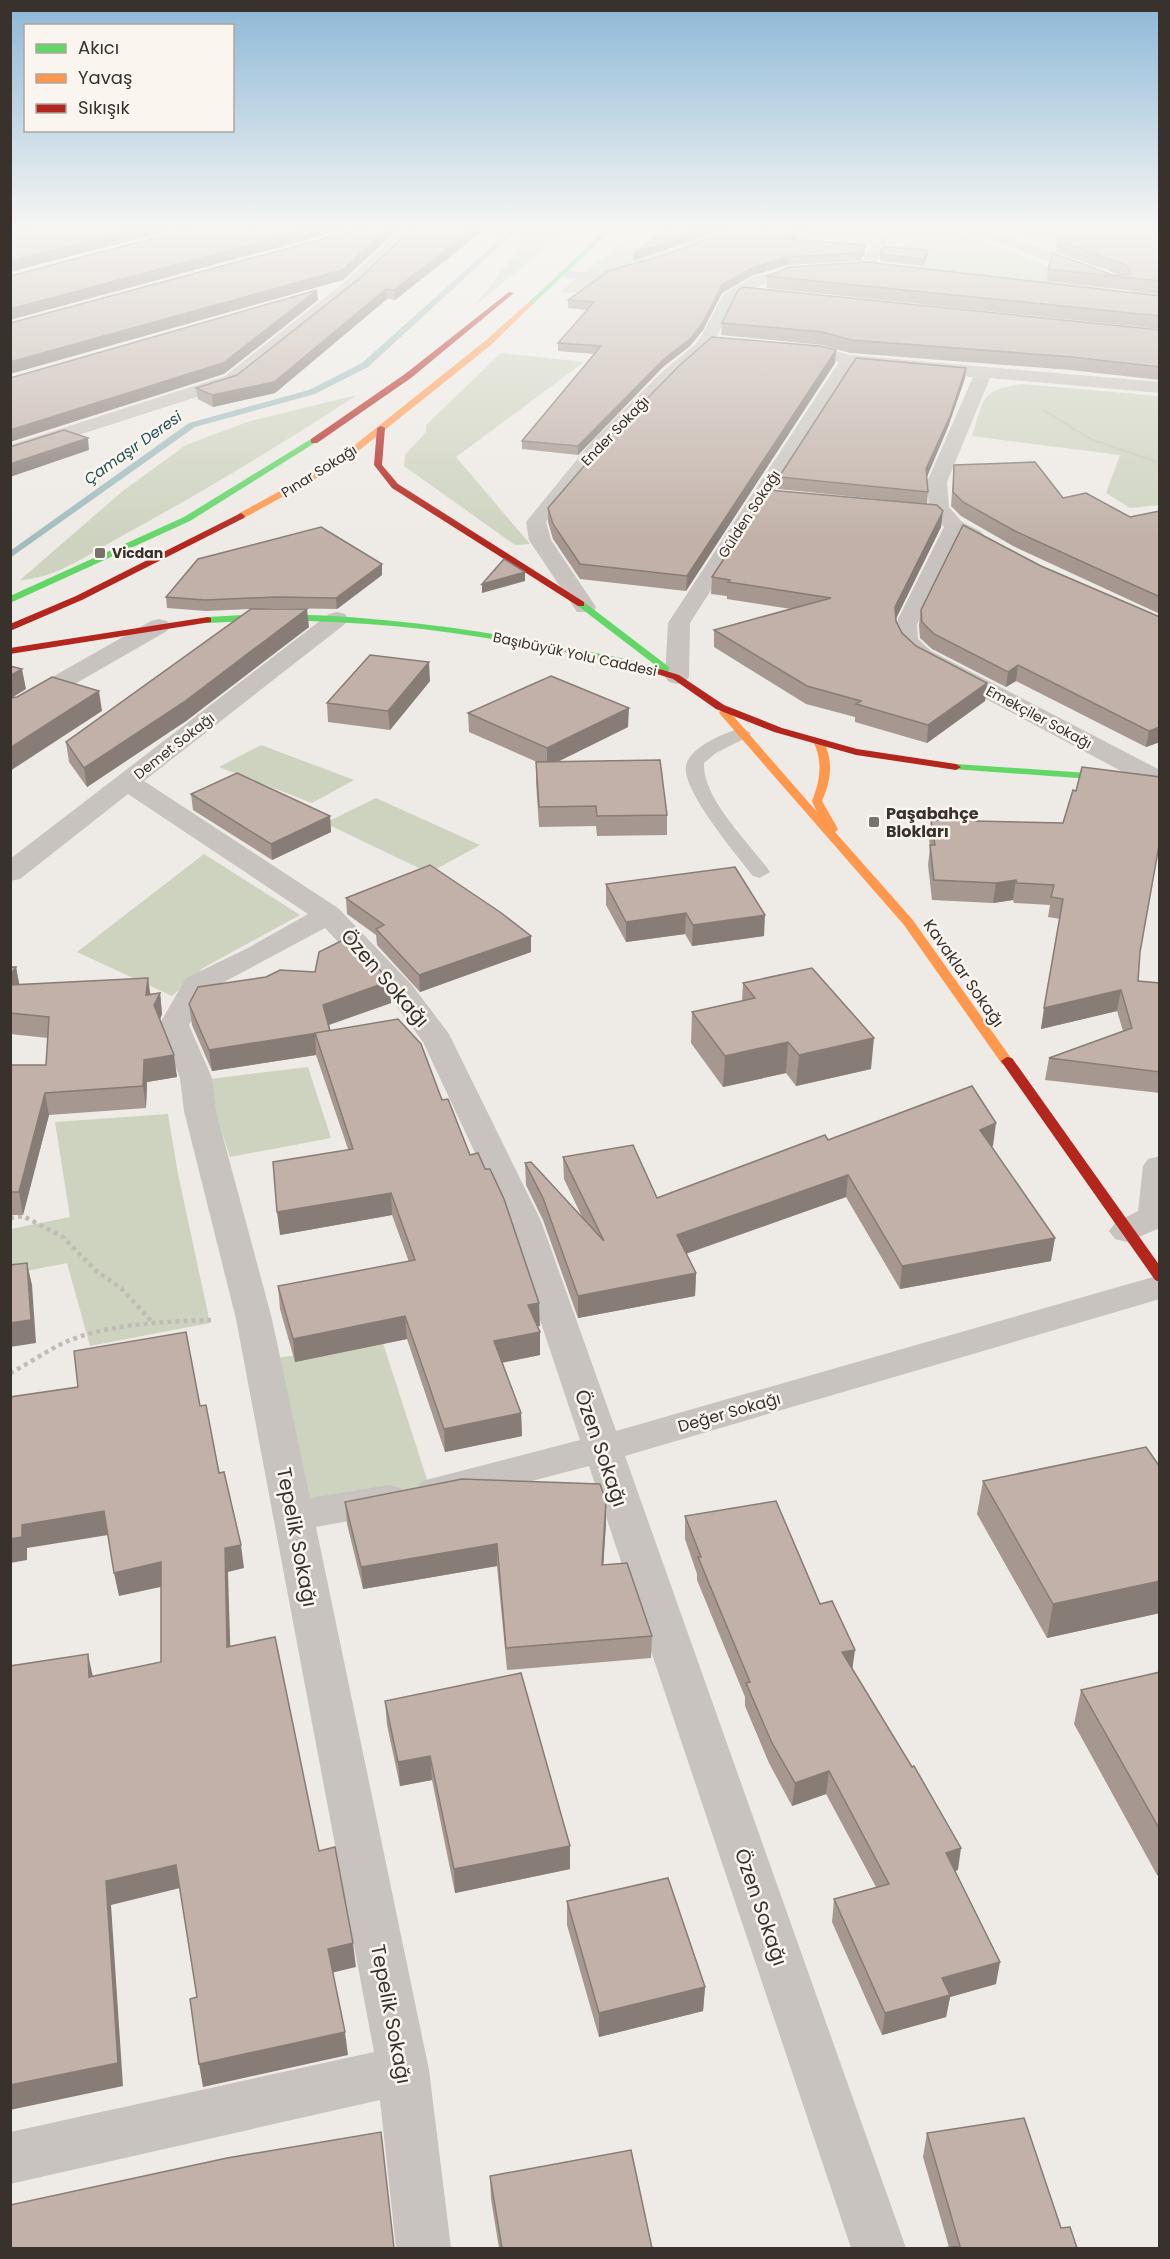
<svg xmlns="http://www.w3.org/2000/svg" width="1170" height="2259" font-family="Poppins,sans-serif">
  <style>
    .green { fill: #ced3c0 }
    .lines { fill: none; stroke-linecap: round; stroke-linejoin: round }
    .stream { fill: #a2bcbe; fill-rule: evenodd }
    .path-far1 { stroke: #c1bbb6; stroke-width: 2; stroke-dasharray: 1.5 1.5; stroke-linecap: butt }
    .path { stroke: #c1bbb6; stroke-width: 4.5; stroke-dasharray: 4 4; stroke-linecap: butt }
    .lane { fill: #c8c3be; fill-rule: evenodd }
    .street { fill: #c8c3be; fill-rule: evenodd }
    .fast { fill: #63d668; fill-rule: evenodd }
    .slow { fill: #ff974d; fill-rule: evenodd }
    .jam { fill: #b3261e; fill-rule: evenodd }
    .wall { fill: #a69890 }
    .shaded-wall { fill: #877c76 }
    .building { fill: #c1b1a8; stroke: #877c76; stroke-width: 1.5 }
    .poi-dot { fill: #78726d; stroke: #faf5ee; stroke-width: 2 }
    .labels { text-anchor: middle; stroke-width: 5; stroke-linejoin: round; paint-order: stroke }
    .far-street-label { font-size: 14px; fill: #39312c; stroke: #faf5ee }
    .far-poi-label { font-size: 14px; font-weight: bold; fill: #39312c; stroke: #faf5ee; text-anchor: start }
    .far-water-label { font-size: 15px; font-style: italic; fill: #235158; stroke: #faf5ee }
    .poi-label { font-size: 16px; font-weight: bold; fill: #39312c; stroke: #faf5ee; text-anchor: start }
    .street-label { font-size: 16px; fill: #39312c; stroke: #faf5ee }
    .near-street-label { font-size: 20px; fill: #39312c; stroke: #faf5ee }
  </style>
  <rect width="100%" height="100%" fill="#eeeae5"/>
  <g class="green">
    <polygon points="525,226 557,226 567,231 474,306 520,248"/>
    <polygon points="815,226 884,226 869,245 743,251 637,296 560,292 618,246 668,250 704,232 803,240"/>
    <polygon points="999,226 1059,226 1049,246"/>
    <polygon points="902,227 941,229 970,236 1119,293 920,271 928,256 886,248"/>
    <polygon points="501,353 584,362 456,457 530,544 515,545 404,466 405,455 426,432 426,425"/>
    <path d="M 1021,384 L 1159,396 L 1159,505 L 1130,508 L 1106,493 L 1120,455 L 972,436 C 985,398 979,391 1021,384 Z"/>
    <path d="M 357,395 C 279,446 201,493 120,537 C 89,554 55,579 20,580 L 124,490 L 186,445 L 250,421 Z"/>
    <polygon points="261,745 354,780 312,803 219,767"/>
    <polygon points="376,798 480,845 429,873 325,823"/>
    <polygon points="204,854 300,915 203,968 172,996 77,952"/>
    <polygon points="308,1067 331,1138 230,1157 209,1092 210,1079"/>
    <polygon points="168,1114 178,1174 210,1323 90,1346 67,1263 11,1274 11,1229 70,1217 55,1122"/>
    <polygon points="383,1343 431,1492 293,1516 262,1360"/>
  </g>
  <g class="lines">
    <polygon class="stream" points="511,226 517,226 511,236 368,367 315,394 195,427 10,558 10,551 189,423 309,390 362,363 506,234"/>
    <polyline class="path-far1" points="1042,409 1090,439 1160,463"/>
    <g class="path">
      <polyline points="10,1218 23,1216 63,1237 95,1270 121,1288 153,1323"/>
      <path d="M 10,1373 C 28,1364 45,1352 63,1343 C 109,1323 162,1322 211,1320"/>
    </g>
    <g class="lane">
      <path d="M 633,266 L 638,269 L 637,271 C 618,276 573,286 557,273 L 562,270 L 592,273 Z"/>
      <path d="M 742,728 L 751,733 L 748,737 L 716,753 L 704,763 C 702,799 750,843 770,872 L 760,878 L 753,876 C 737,855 682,791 686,766 C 689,747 726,732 742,728 Z"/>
    </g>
    <g class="street">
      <polygon points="405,226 421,226 359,286 237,384 10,457 10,445 225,376 347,280"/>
      <polygon points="884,226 898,226 872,270 860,270 858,267"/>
      <polygon points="959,226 980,226 1160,291 1160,302 961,229"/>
      <polygon points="812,265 818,267 820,270 818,273 764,284 736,300 710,349 675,379 623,432 573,487 546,522 551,540 596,607 593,612 577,612 529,540 526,522 592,441 663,371 697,343 724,294 752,277"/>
      <polygon points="792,344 822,347 850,355 1160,382 1160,393 990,378 947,482 949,507 962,522 980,531 984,535 980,539 973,541 960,537 917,625 918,639 931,651 1160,770 1160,789 1151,787 915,661 895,641 895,625 944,527 929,508 927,482 973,377 854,366 690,623 689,677 685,682 677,684 669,682 665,677 668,623 839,362 786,353 783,349"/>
      <polygon points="337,612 345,614 348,619 345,624 144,781 338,908 412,985 449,1034 541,1221 616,1431 1160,1275 1160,1299 625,1456 906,2248 851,2248 589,1466 436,1506 422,1501 416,1491 422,1481 580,1440 507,1221 423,1042 390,997 325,928 209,990 189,1025 212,1078 216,1111 272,1319 310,1498 389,1485 403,1489 409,1500 403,1511 316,1527 429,2070 451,2248 396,2248 380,2100 10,2184 10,2132 374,2052 236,1319 184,1111 180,1078 159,1025 186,978 248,948 308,914 128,794 20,879 10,881 10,859 329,614"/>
      <polygon points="159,619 167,621 170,626 167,631 19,716 10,718 10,701 151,621"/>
      <polygon points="1160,1156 1160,1228 1127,1242 1115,1239 1109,1231 1115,1223 1138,1211 1143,1166 1148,1159"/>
    </g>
    <g class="fast">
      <polygon points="610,226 616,226 533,304 529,304 529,302"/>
      <polygon points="311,439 318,441 190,521 10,603 10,596 184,517"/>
      <polygon points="578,602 584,602 669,667 669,671 663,671 578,606"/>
      <path d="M 261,614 C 388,614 510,634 634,661 L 639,664 L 634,667 C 488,634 358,614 208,623 L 203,620 L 208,617 Z"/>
      <polygon points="956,764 1160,778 1160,784 952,769 952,765"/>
    </g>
    <g class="slow">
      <polygon points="529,302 534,303 491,345 342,464 244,518 238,518 238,514 336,460 485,341"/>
      <path d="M 724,709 L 728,710 L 817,812 L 812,801 C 820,781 823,763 814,743 L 819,740 L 823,741 C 834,761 831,780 822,801 L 838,829 L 835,832 L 912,919 L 1013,1061 L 1012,1064 L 1002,1064 L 904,925 L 720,714 L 719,712 Z"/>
    </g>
    <g class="jam">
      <polygon points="509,292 514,293 411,378 317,443 311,443 311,439 405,374"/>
      <polygon points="381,426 385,428 382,465 398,484 584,602 584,606 578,606 392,488 374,465 377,428"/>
      <polygon points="241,513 245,516 244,518 82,600 10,631 10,624 76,596"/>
      <polygon points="208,617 211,618 211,622 10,654 10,648"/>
      <polygon points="634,661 679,675 724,705 782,728 857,749 956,764 961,767 956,770 856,755 774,732 716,709 673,679 631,666 629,664"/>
      <polygon points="1007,1057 1012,1058 1160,1266 1160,1282 1155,1280 1001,1061"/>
    </g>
  </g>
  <g class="wall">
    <polygon points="672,226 810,226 793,240 865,253 860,261 787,265 751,276 722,293 703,330 690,346 663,367 578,455 522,449 522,441 594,354 558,351 558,343 588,310 568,308 568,300 665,255 723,233 718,231 633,261"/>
    <polygon points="1160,226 1160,294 1047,281 1048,269 1120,275 1056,252 1057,240"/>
    <polygon points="480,233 395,300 387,299 275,393 213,407 198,399 196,388 237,375 360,278"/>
    <polygon points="928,250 927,257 923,266 880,261 880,254"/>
    <polygon points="767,276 1160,296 1160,329 767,288"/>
    <polygon points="722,323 1160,330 1160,380 1070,370 850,353 822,345 721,335"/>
    <polygon points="836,350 835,363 686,591 580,579 553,539 548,522 548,508"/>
    <polygon points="965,378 948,427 927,477 928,492 927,504 941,527 896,619 896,621 902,633 916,646 987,683 985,701 927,743 855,722 855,717 806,704 714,647 714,630 791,609 727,599 727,596 711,594 712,577 906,502 778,489 779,477"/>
    <polygon points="954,465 1130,517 1160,511 1160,614 1013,546 961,516 951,506"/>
    <polygon points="382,564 382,575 337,609 277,608 261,609 309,627 186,721 87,787 69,762 66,742 250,609 206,611 167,608 166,597"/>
    <polygon points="1041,566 1160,617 1160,742 1146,747 1016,681 1006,687 932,649 920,638 919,625 921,610"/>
    <polygon points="430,681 390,730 328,722 327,703"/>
    <polygon points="468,713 628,727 557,762 667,815 667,835 597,836 596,826 539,827 536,782 537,762 469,732"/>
    <polygon points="191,794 330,816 331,832 272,860 193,810"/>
    <polygon points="931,820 1063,823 1140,952 1138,981 1160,983 1160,1093 1045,1080 1049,1058 1123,1031 1117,1011 1041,1029 1060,919 1048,917 1050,905 1014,903 1013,900 993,903 932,900 928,865 930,847 929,839"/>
    <polygon points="606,884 764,936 692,946 685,934 626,942 606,905"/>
    <polygon points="346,898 531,952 420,992 377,945 376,935 347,914"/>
    <polygon points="10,967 16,967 19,985 150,995 160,993 162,1014 160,1020 177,1077 147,1082 146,1108 49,1115 23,1215 10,1215 10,1065 46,1065 48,1038 10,1034"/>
    <polygon points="743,983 871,1069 796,1086 786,1073 723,1087 691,1043 692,1012 742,1001"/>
    <polygon points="391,1003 329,1025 330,1031 442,1100 540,1326 537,1326 540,1332 540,1355 502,1363 521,1413 522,1436 445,1452 407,1339 295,1362 280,1309 278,1286 409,1262 392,1215 280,1235 348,1149 316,1055 212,1071 192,1025 189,1004"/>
    <polygon points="828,1140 993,1146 991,1146 1051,1261 900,1289 846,1197 686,1254 696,1273 695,1296 578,1318 543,1220 526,1185 525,1163 582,1217 564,1179 563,1157 657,1198"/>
    <polygon points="1160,1467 1160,1613 1047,1638 977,1514 983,1481"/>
    <polygon points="606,1501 606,1523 603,1565 652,1636 651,1658 507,1670 497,1566 363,1589 347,1524 345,1502"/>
    <polygon points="685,1516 820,1604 853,1670 958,1870 955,1871 996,1984 950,1997 946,2017 882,2035 832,1922 834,1899 876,1887 826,1794 792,1806 769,1763 745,1706 745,1697 697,1580 697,1574 685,1539"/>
    <polygon points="1160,1672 1160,1875 1157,1875 1074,1724 1081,1690"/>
    <polygon points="385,1701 570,1869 455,1893 432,1780 400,1786 387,1725"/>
    <polygon points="567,1901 705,1987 703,2011 599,2037 567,1925"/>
    <polygon points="927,2133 1061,2228 949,2247 923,2157"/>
    <polygon points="490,2176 652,2248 499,2248 491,2199"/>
  </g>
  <g class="shaded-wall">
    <polygon points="10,226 22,226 10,229"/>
    <polygon points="148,226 186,226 10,272 10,261"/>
    <polygon points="320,226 357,226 10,320 10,309"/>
    <polygon points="391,226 402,226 343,280 10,374 10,362"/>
    <polygon points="477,226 480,226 480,233 395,300 394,290"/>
    <polygon points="712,226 718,226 718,231 633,261 633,254"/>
    <polygon points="802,226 810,226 785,247 785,239"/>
    <polygon points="865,245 865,253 860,261 860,253"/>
    <polygon points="928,250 927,257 923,266 923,259"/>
    <polygon points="787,257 787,265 751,276 722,293 703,330 690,346 663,367 578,455 578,446 722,285 751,268"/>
    <polygon points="386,289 387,299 275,393 213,407 212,395"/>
    <polygon points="317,290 318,300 224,374 10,442 10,430"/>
    <polygon points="836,350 835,363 686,591 687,576"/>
    <polygon points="966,368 965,378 948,427 925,481 926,469"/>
    <polygon points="88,438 89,450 10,477 10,464"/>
    <polygon points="943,511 941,527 893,624 895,607"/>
    <polygon points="382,564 382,575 337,609 336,598"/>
    <polygon points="525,572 525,581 482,593 482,584"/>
    <polygon points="307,609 309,627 186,721 87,787 84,768"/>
    <polygon points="429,662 430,681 390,730 388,711"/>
    <polygon points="1018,665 1016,681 1006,687 1008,672"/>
    <polygon points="22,669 26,689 10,699 10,676"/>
    <polygon points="987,683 985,701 927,743 928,725"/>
    <polygon points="99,691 102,711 10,771 10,748"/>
    <polygon points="629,708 628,727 547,767 547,748"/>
    <polygon points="1160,727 1160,742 1146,747 1149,731"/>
    <polygon points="330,816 331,832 272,860 271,844"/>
    <polygon points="1016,880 1013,900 993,903 996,883"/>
    <polygon points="686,913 685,934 626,942 626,922"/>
    <polygon points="765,915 764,936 692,946 693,925"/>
    <polygon points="531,936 531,952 420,992 419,975"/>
    <polygon points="16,967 20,988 10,1004 10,976"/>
    <polygon points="148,978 151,999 146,995"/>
    <polygon points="390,981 391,1003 325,1026 323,1005"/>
    <polygon points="1121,990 1117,1011 1041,1029 1044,1008"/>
    <polygon points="160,993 162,1014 157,1026 154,1005"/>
    <polygon points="330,1031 315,1033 316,1055 212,1071 209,1050"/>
    <polygon points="874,1038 871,1069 796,1086 799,1055"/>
    <polygon points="788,1042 786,1073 723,1087 725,1056"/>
    <polygon points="174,1055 177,1077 147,1082 146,1108 143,1086 144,1060"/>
    <polygon points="45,1093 49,1115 23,1215 19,1192"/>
    <polygon points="996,1123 993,1146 977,1152 980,1130"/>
    <polygon points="848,1175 846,1197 676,1257 677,1235"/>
    <polygon points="391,1193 392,1215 280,1235 277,1212"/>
    <polygon points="1055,1238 1051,1261 900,1289 902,1266"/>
    <polygon points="27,1263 32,1285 36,1343 10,1347 10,1323"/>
    <polygon points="696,1273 695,1296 578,1318 578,1296"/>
    <polygon points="539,1303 540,1326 529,1328 528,1305"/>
    <polygon points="405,1316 407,1339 295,1362 293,1339"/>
    <polygon points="540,1332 540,1355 494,1364 494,1341"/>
    <polygon points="521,1413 522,1436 445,1452 444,1429"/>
    <polygon points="606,1501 606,1523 602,1588 602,1565"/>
    <polygon points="104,1511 108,1535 27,1548 27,1560 10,1563 10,1539 22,1525"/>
    <polygon points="497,1544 497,1566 363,1589 361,1567"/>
    <polygon points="241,1545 244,1568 228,1572 231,1671 227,1647 225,1548"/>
    <polygon points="161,1562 165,1586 119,1596 114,1573"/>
    <polygon points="1160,1581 1160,1613 1047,1638 1053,1604"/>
    <polygon points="855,1650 852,1672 842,1652"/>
    <polygon points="88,1654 93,1677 89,1677"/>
    <polygon points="430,1756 432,1780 400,1786 398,1762"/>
    <polygon points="829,1771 826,1794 792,1806 795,1783"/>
    <polygon points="570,1846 570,1869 455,1893 454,1869"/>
    <polygon points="961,1848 958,1870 942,1875 946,1853"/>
    <polygon points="176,1865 180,1888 111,1905 123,2086 10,2110 10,2085 106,1881"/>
    <polygon points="1160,1865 1160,1875 1157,1875"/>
    <polygon points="353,1943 356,1967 331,1973 328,1949"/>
    <polygon points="1000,1962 996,1984 950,1997 946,2017 882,2035 885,2013 942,1978"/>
    <polygon points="705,1987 703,2011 599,2037 599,2013"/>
    <polygon points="345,2032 348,2055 203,2087 199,2064"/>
  </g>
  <g class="building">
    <polygon points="34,226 148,226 10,261 10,231"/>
    <polygon points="200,226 320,226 10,309 10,276"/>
    <polygon points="371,226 391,226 342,270 10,362 10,323"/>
    <polygon points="414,226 477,226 394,290 386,289 274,382 212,395 196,388 237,375 360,278"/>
    <polygon points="672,226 712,226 633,254"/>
    <polygon points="723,226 802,226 785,239 865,245 860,253 787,257 751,268 722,285 703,322 691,338 664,359 578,446 522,441 601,346 558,343 594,302 568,300 610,270 665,255 724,233 726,228"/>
    <polygon points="1062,226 1160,226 1160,281 1048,269 1053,253 1113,275 1126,275 1130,271 1126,265 1057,240"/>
    <polygon points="884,247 928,250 923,259 880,254"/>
    <polygon points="867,262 1160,296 1160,316 767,276 789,267"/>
    <polygon points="743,287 1160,330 1160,367 1072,357 851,340 823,332 722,323 738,290"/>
    <polygon points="317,290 223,363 10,430 10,378"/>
    <polygon points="712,337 820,346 836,350 687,576 580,564 553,524 548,508 609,437 680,365"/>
    <polygon points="856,358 966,368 950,416 926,469 928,492 779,477"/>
    <polygon points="64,430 88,438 10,464 10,447"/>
    <polygon points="1035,462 1063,498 1086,493 1130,517 1160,511 1160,597 1015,531 963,502 953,492 954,465"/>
    <polygon points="769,490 937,505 943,511 895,607 896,621 902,633 916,646 987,683 928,725 856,704 861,701 807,686 714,630 831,598 728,582 730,580 712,577"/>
    <polygon points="963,525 1041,566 1160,617 1160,727 1149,731 1018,665 1008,672 934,634 922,622 921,610"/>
    <polygon points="321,527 382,564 336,598 276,597 205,600 166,597 198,559"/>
    <polygon points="504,559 525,572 482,584"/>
    <polygon points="251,609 307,609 184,702 84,768 66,742"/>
    <polygon points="370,655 429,662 388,711 327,703"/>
    <polygon points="10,666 22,669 10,676"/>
    <polygon points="551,676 629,708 547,748 468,713"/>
    <polygon points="52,677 99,691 10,748 10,698 17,697"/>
    <polygon points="660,760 667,815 597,816 596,806 539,807 536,762"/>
    <polygon points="1082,767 1160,777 1160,840 1140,952 1138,981 1160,983 1160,1072 1049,1058 1132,1028 1121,990 1044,1008 1063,899 1051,897 1054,885 1017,883 1016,880 996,883 934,880 930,845 935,845 931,820 1063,823 1073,790 1076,791"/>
    <polygon points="237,773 330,816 271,844 191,794"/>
    <polygon points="430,865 500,912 531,936 419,975 376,929 384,925 346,898"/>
    <polygon points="735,867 765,915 693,925 686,913 626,922 606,884"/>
    <polygon points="349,937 390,981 323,1005 330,1031 209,1050 189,1004 198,987 266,977 280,970 315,972 319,952"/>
    <polygon points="10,967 16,967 10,976"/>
    <polygon points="812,968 874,1038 799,1055 788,1042 725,1056 692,1012 755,998 743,983"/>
    <polygon points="148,978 146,995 160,993 154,1005 174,1055 144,1060 143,1086 45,1093 19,1192 10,1192 10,1065 46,1065 49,1017 10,1013 10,985"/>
    <polygon points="398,1019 421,1044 442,1100 448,1099 470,1155 478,1153 485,1169 490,1169 504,1199 539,1303 528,1305 540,1332 494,1341 521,1413 444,1429 405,1316 293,1339 278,1286 415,1260 391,1193 277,1212 273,1162 353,1149 315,1033"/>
    <polygon points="972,1086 996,1123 980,1130 1055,1238 902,1266 848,1175 677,1235 696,1273 578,1296 543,1198 525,1163 531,1162 604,1241 563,1157 633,1145 657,1198 825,1135 828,1140"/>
    <polygon points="27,1263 31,1320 10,1323 10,1265"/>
    <polygon points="186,1332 200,1406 206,1405 219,1473 224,1472 241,1545 225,1548 227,1647 275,1637 319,1851 335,1847 353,1943 328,1949 345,2032 199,2064 190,1999 197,1997 176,1865 106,1881 118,2063 10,2085 10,1666 88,1654 89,1677 161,1662 161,1562 114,1573 104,1511 22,1525 22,1537 10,1539 10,1397 78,1387 74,1351"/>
    <polygon points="1146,1447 1160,1467 1160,1581 1053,1604 983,1481"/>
    <polygon points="462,1479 600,1484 606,1501 602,1565 627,1563 652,1636 506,1648 497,1544 361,1567 345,1502"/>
    <polygon points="776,1501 820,1604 832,1601 855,1650 842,1652 912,1767 914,1766 961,1848 946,1853 1000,1962 942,1978 950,1995 885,2013 834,1899 889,1884 829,1771 795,1783 771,1741 746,1683 750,1682 698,1557 701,1557 685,1516"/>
    <polygon points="1160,1672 1160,1830 1081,1690"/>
    <polygon points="521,1673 570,1846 454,1869 430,1756 398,1762 385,1701"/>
    <polygon points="668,1878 705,1987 599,2013 567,1901"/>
    <polygon points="1024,2118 1061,2228 1070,2227 1077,2248 943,2248 960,2246 927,2133"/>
    <polygon points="381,2132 394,2248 10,2248 10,2205 227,2158"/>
    <polygon points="631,2150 652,2248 502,2248 490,2176"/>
  </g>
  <linearGradient id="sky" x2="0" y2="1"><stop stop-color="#8cb7d7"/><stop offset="0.42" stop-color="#f7f6f3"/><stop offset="1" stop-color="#f7f6f3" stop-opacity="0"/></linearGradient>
  <rect width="1170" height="542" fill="url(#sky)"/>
  <g class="poi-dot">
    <rect x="94" y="547" width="12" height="12" rx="3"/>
    <rect x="868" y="816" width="12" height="12" rx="3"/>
  </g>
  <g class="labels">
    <g class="far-street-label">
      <text transform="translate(615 431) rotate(-46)" y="5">Ender Sokağı</text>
      <text transform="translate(319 471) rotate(-32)" y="5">Pınar Sokağı</text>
      <text transform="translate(749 514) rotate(-57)" y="5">Gülden Sokağı</text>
      <text transform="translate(575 654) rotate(12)" y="5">Başıbüyük Yolu Caddesi</text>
      <text transform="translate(1039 717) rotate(28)" y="5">Emekçiler Sokağı</text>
      <text transform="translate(174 746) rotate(-38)" y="5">Demet Sokağı</text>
    </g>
    <g class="far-poi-label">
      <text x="112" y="558">Vicdan</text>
    </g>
    <g class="far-water-label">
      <text transform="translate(133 448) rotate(-35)" y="5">Çamaşır Deresi</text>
    </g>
    <g class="poi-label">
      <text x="886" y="819">Paşabahçe<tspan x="886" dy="18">Blokları</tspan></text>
    </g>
    <g class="street-label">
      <text transform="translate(964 973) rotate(55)" y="6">Kavaklar Sokağı</text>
      <text transform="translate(729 1412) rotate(-16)" y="6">Değer Sokağı</text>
    </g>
    <g class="near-street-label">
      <text transform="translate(385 978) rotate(49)" y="7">Özen Sokağı</text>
      <text transform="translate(601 1448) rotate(71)" y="7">Özen Sokağı</text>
      <text transform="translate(297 1537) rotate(79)" y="7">Tepelik Sokağı</text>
      <text transform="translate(761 1907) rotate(71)" y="7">Özen Sokağı</text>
      <text transform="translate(391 2014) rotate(79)" y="7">Tepelik Sokağı</text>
    </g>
  </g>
  <rect width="1170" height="2259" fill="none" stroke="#39312c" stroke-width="24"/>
  <rect x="24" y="24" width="210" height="108" fill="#faf5ee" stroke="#ada7a0" stroke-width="1.5"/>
  <rect x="36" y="44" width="30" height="9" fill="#63d668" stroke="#ada7a0" stroke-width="1.5"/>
  <text x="78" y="54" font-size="18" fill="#39312c">Akıcı</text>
  <rect x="36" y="74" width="30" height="9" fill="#ff974d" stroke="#ada7a0" stroke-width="1.5"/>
  <text x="78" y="84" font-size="18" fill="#39312c">Yavaş</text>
  <rect x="36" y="104" width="30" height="9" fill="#b3261e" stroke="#ada7a0" stroke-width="1.5"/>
  <text x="78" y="114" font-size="18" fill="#39312c">Sıkışık</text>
</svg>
